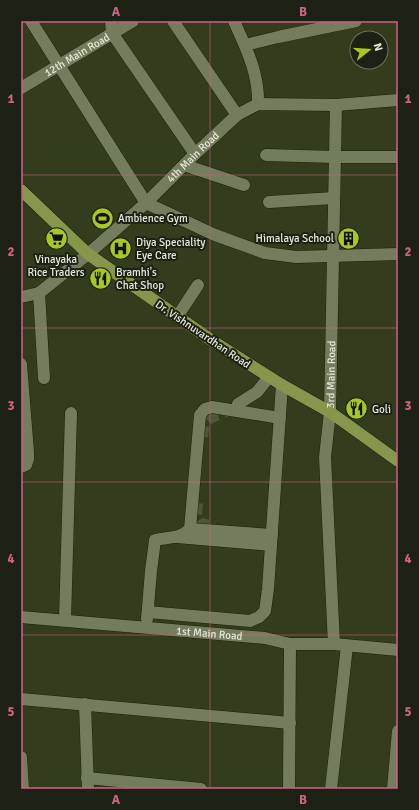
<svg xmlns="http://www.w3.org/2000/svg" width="419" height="810" font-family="Signika,sans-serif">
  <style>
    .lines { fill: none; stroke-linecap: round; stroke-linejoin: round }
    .minor-tunnel { stroke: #4e563a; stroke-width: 12; stroke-dasharray: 12 6; stroke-linecap: butt }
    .minor-casing { stroke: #1c2205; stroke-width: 13 }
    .major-casing { stroke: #1c2205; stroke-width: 13 }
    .minor { stroke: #737d5d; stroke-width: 12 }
    .major { stroke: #84974c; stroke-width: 12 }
    .grid { fill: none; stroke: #ce6287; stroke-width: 1; stroke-opacity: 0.55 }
    .labels { text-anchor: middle; stroke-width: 4; stroke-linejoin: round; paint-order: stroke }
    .street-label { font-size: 11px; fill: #e4ead8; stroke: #1d2114 }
    .poi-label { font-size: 11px; fill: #e4ead8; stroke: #1d2114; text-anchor: start }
    .neatline { fill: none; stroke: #ce6287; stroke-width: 1.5 }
    .grid-label { font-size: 13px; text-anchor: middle; font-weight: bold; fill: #ce6287 }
  </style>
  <rect width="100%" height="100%" fill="#343c1e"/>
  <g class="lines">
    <g class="minor-tunnel">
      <path d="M 202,437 C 203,413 216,418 231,408"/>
      <path d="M 197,503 C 195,521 196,525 215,526"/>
    </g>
    <defs>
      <g id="minor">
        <polyline points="31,21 146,203 215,235 265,253 296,257 398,254"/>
        <polyline points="111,21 112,33 195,154"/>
        <polyline points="173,21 237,115"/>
        <path d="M 234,21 C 246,48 259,73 258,104"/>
        <polyline points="245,45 278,37 356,21"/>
        <path id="s1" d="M 21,88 L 133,21"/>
        <polyline points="266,155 335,157 398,157"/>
        <polyline points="184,165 244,185"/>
        <polyline points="269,202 334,198"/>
        <polyline points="39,293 44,378"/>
        <path id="s2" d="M 21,297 L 39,293 L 88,254 L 146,203 L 195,154 L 237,115 L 258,104 L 336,105 L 398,100"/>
        <polyline points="177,317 198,285"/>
        <polyline points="21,364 28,452 28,459 26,465 21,467"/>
        <polyline points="238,404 257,392 269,377"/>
        <polyline points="190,529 272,535"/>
        <polyline points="177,537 271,545"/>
        <polyline points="148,612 250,621 259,617 265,611 268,589 282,385"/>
        <path id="s3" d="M 21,617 L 265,638 L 290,644 L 334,644 L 398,650"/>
        <path d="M 147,619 L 151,571 L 155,540 C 168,537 180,539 190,529 L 200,415 L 205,409 L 212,407 L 280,418"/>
        <polyline points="65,620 71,413"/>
        <path id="s4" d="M 334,644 L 325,457 L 330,412 L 336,105"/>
        <polyline points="21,699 290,723"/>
        <polyline points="85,704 88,789"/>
        <polyline points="21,757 23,789"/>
        <polyline points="87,778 201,789"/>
        <polyline points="289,789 290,644"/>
        <polyline points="331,789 347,646"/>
        <polyline points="393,789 398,731"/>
      </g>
      <polyline id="major" points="21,190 88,254 211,340 282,385 330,412 398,461"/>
    </defs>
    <use href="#minor" class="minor-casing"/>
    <use href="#major" class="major-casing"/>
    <use href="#minor" class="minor"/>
    <use href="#major" class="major"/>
  </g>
  <path class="grid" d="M 210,21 L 210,789M 21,175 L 398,175M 21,328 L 398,328M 21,482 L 398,482M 21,635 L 398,635"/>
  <defs>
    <symbol id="stadium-disc" viewBox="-11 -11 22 22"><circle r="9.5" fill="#a7c81f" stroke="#1d2114"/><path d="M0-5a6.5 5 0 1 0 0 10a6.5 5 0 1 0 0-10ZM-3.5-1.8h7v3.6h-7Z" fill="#111"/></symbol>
    <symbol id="building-disc" viewBox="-11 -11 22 22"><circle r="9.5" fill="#a7c81f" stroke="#1d2114"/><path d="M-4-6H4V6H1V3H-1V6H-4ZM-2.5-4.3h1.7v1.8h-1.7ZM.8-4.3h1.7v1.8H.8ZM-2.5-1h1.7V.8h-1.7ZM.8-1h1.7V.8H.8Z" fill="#111"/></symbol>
    <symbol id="supermarket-disc" viewBox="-11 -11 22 22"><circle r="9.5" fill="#a7c81f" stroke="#1d2114"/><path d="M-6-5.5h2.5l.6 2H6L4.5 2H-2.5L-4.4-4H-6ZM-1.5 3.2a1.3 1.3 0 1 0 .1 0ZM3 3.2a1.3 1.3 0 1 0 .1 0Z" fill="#111"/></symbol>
    <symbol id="hospital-disc" viewBox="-11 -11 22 22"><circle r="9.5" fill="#a7c81f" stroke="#1d2114"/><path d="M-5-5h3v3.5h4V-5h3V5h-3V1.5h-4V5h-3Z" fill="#111"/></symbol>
    <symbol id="restaurant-disc" viewBox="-11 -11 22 22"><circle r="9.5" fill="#a7c81f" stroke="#1d2114"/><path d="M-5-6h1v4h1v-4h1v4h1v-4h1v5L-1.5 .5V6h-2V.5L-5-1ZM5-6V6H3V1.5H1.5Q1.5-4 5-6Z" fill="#111"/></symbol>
  </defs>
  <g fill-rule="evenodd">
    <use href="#stadium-disc" x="90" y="206" width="25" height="25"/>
    <use href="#building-disc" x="336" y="226" width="25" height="25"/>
    <use href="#supermarket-disc" x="44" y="226" width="25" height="25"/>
    <use href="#hospital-disc" x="108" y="236" width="25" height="25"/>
    <use href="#restaurant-disc" x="88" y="266" width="25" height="25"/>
    <use href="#restaurant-disc" x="344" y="396" width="25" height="25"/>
  </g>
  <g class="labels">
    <g class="street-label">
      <text dy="4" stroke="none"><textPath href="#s1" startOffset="65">12th Main Road</textPath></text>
      <text dy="4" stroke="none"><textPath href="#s2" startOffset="224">4th Main Road</textPath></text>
      <text transform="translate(203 334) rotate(34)" y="4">Dr. Vishnuvardhan Road</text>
      <text dy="4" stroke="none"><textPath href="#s4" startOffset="270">3rd Main Road</textPath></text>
      <text dy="4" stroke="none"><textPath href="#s3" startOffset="189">1st Main Road</textPath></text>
    </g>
    <g class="poi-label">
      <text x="118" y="222">Ambience Gym</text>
      <text x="334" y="242" text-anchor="end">Himalaya School</text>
      <text x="136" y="246">Diya Speciality<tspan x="136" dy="13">Eye Care</tspan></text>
      <text x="56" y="263" text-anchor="middle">Vinayaka<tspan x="56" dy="13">Rice Traders</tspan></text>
      <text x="116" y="276">Bramhi's<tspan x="116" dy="13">Chat Shop</tspan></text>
      <text x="372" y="413">Goli</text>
    </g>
  </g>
  <rect width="419" height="810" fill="none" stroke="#1d2114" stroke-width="44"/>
  <g transform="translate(369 50) rotate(73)"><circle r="19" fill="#1d2114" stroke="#6d7162"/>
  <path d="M0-3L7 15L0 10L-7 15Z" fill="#a7c81f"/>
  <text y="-6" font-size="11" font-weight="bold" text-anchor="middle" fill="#e4ead8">N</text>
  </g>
  <rect x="22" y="22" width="375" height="766" class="neatline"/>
  <g class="grid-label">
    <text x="116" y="16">A</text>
    <text x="303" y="16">B</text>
    <text x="11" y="103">1</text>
    <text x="408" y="103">1</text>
    <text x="11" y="256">2</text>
    <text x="408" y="256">2</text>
    <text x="11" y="410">3</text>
    <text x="408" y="410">3</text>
    <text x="11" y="563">4</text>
    <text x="408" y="563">4</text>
    <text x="11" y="716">5</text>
    <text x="408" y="716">5</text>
    <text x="116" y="804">A</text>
    <text x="303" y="804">B</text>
  </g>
</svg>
